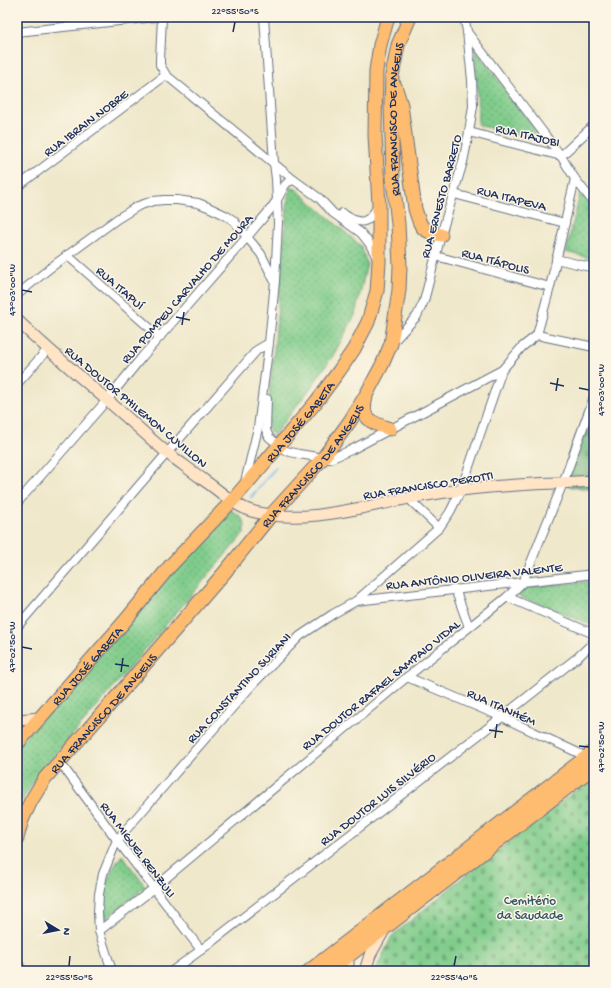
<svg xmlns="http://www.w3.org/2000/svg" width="611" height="988" font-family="'Gochi Hand',sans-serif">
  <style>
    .green { fill: url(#green-dots); stroke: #4e7e74 }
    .forest { fill: url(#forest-firs); stroke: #42706a }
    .cemetery { fill: url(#cemetery-stones); stroke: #4e7e74 }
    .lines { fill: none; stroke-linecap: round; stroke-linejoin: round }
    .stream { stroke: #71b3e6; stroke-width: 2.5 }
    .street-casing { stroke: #657084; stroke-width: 10 }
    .secondary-casing { stroke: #657084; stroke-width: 13 }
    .primary-casing { stroke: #657084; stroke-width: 15 }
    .street { stroke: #fff; stroke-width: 8 }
    .secondary { stroke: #ffe4c6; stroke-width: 11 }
    .primary { stroke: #febc70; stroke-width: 13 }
    .ticks { fill: none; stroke: #1b2f5e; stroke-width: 1.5 }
    .labels { text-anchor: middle; stroke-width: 3; stroke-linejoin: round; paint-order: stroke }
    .street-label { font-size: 13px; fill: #1b2f5e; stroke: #fcf5e5 }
    .park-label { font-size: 13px; fill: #345669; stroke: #fcf5e5 }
    .neatline { fill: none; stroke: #1b2f5e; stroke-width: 1.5 }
    .ticks-label { font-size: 10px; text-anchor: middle; fill: #1b2f5e }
  </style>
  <defs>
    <pattern id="green-dots" width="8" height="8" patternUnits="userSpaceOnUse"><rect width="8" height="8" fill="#80cc8b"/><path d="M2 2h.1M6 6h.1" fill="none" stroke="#68a675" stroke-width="1.8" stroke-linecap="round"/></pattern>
    <pattern id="forest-firs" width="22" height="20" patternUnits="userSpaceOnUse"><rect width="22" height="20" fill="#68b077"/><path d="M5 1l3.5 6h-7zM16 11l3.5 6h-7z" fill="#559065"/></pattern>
    <pattern id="cemetery-stones" width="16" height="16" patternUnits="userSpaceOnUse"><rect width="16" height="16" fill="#80cc8b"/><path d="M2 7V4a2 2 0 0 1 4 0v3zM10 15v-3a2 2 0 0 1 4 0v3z" fill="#68a675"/></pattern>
  </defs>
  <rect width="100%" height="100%" fill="#fcf5e5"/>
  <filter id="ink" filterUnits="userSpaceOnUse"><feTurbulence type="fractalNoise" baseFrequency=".025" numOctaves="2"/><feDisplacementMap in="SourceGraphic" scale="8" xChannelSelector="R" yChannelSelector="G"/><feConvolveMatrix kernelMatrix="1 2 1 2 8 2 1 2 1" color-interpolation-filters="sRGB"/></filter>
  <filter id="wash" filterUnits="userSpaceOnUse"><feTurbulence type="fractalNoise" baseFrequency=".012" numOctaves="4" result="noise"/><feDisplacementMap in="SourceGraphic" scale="16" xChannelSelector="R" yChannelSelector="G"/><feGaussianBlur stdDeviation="0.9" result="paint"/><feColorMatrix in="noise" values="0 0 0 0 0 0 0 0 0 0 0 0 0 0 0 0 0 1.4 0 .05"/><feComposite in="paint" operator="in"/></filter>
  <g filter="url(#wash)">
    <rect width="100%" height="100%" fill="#efe8cb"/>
    <g class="green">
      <polygon points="474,47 544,142 478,125 477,85"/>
      <polygon points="290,187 296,189 361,246 367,264 355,315 334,354 312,386 274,435 270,432 267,420 273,360 288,198"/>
      <polygon points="581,189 594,208 594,259 566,252"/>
      <polygon points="228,508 240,516 245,523 244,533 65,744 41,770 19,806 17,813 17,746"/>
      <polygon points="594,581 594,626 516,595 526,587"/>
      <path d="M 122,855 L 146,887 L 104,920 C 104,908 103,894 107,882 C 110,872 116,863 122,855 Z"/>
    </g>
    <polygon class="forest" points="594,401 594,489 581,489 569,486 567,461 571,447 588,410"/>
    <polygon class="cemetery" points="594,776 594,971 375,971 392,936 466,875"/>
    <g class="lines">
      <polyline class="stream" points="251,497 276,467"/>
    </g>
  </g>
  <g filter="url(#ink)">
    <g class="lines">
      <defs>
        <g id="street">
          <polyline points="162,17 160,60 160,65 166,75 294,180 319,198 333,213 361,233 369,243 378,260"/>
          <polyline points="17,32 156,17"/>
          <polyline points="467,32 561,156 575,179 594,203"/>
          <polyline points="469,132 561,156 594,125"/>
          <polyline points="17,187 166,75"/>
          <polyline points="454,194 565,223"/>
          <path d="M 342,213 C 360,225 367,226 378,206"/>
          <polyline points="67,255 160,337"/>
          <polyline points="436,256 550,287"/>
          <polyline points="556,259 594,268"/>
          <polyline points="17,295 50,268 117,219 138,206 153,201 164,200 177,200 198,203 208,207 225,215 233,220 261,254 274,280"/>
          <polyline points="537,335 550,287 575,179"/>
          <polyline points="391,344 417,316 424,301 441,235 463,162 469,132 473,106 472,80 467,31 464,17"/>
          <polyline points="17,384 48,349"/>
          <polyline points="267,399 266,430 269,437 286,451 299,454 330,459 351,450 502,370 522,347 537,335 594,347"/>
          <polyline points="245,482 258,428 269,343 275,281 278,223 276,179 274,163 264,17"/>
          <polyline points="408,498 439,528"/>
          <polyline points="17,503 107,400 142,357 247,237 269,211 277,200 285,185 288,182 294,180"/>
          <polyline points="455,589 469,627"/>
          <polyline points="507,597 594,634"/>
          <polyline points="356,601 594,574"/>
          <polyline points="17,627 167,453 257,350 269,343"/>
          <polyline points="407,677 502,717 587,757"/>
          <polyline points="59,761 117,840 201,950"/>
          <polyline points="99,931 153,889 407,677 507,597 523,582 563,483 594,397"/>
          <polyline points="112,971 99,931 98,912 99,894 103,874 117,840 252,685 300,636 333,614 356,601 439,528 450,512 461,490 502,370"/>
          <polyline points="172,971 201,950 502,717 578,657 594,642"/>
        </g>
        <g id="secondary">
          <path d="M 17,320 C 46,348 77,374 107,400 C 127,417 146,435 166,452 C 179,462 192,471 205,481 C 220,491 237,508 255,512 C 299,523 347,511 390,502 C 413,497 437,493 461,490 C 505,484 550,484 594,481"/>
          <polyline points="17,720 40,718"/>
          <polyline points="348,971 348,956 350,950"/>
          <polyline points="365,971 370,955 384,930"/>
        </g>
        <g id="primary">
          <path d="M 395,86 L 401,105 L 415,209 C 421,228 421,231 441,235"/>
          <path d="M 366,397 C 360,420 371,422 390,429"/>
          <path id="s1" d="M 17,744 L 125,621 L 170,566 L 232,501 L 316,402 L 339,371 L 354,349 L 368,322 L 377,291 L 379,262 L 379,205 L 375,135 L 376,71 L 380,45 L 388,17"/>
          <path id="s2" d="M 17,838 L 22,820 L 31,801 L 45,778 L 113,701 L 225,572 L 271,515 L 323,458 L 350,421 L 366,395 L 382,365 L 391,344 L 399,290 L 400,266 L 398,224 L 393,179 L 391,103 L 392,76 L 398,45 L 410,17"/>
          <polyline points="17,966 19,971"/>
          <polyline points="309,971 594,751"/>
          <polyline points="329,971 594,767"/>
        </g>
      </defs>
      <use href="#street" class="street-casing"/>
      <use href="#secondary" class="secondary-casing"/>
      <use href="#primary" class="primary-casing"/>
      <use href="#street" class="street"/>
      <use href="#secondary" class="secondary"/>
      <use href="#primary" class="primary"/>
    </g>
  </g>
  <path class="ticks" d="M 233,32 L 235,22M 22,290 L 32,292M 176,317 L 190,320M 182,325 L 184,312M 550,383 L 564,386M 579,388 L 589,390M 556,391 L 558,378M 22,647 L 32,649M 115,664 L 129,666M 121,672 L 123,658M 489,730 L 503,732M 495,738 L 497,724M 579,746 L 589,747M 69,966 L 70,956M 454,966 L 456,956"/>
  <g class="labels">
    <g class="street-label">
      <text dy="5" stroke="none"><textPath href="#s2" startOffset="850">RUA FRANCISCO DE ANGELIS</textPath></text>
      <text transform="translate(85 122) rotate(-37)" y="5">RUA IBRAIN NOBRE</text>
      <text transform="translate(528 134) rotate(13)" y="5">RUA ITAJOBI</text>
      <text transform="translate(440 196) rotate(-75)" y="5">RUA ERNESTO BARRETO</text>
      <text transform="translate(512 197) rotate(14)" y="5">RUA ITAPEVA</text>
      <text transform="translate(496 260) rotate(15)" y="5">RUA ITÁPOLIS</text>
      <text transform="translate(121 287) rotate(41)" y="5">RUA ITAPUÍ</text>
      <text transform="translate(186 288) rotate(-49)" y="5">RUA POMPEU CARVALHO DE MOURA</text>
      <text transform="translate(137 406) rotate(40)" y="5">RUA DOUTOR PHILEMON CUVILLON</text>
      <text dy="5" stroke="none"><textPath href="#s1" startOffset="429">RUA JOSÉ GABETA</textPath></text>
      <text dy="5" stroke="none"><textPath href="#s2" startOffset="478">RUA FRANCISCO DE ANGELIS</textPath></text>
      <text transform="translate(428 484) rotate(-9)" y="5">RUA FRANCISCO PEROTTI</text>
      <text transform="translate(474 575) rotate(-6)" y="5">RUA ANTÔNIO OLIVEIRA VALENTE</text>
      <text dy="5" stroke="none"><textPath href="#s1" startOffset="105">RUA JOSÉ GABETA</textPath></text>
      <text transform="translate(380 684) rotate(-39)" y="5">RUA DOUTOR RAFAEL SAMPAIO VIDAL</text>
      <text transform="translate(238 687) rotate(-47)" y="5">RUA CONSTANTINO SURIANI</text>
      <text transform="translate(502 706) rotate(24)" y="5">RUA ITANHÉM</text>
      <text dy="5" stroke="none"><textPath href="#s2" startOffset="154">RUA FRANCISCO DE ANGELIS</textPath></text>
      <text transform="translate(377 798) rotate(-38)" y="5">RUA DOUTOR LUIS SILVÉRIO</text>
      <text transform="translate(139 849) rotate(53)" y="5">RUA MIGUEL RENZULI</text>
    </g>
    <g class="park-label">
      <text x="530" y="904">Cemitério<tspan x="530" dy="15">da Saudade</tspan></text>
    </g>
  </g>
  <rect width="611" height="988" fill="none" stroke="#fcf5e5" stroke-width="44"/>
  <g transform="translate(58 930) rotate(100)" stroke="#fcf5e5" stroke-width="3" paint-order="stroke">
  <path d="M0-3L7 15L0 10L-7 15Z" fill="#1b2f5e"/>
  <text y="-6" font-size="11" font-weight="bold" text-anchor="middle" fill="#1b2f5e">N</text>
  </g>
  <rect x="22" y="22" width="567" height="944" class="neatline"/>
  <g class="ticks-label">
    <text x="235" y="14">22°55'50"S</text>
    <text transform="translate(11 290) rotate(-90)" y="4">47°03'00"W</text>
    <text transform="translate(600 390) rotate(-90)" y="4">47°03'00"W</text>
    <text transform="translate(11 647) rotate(-90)" y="4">47°02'50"W</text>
    <text transform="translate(600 747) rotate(-90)" y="4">47°02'50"W</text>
    <text x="69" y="980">22°55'50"S</text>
    <text x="454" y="980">22°55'40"S</text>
  </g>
</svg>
